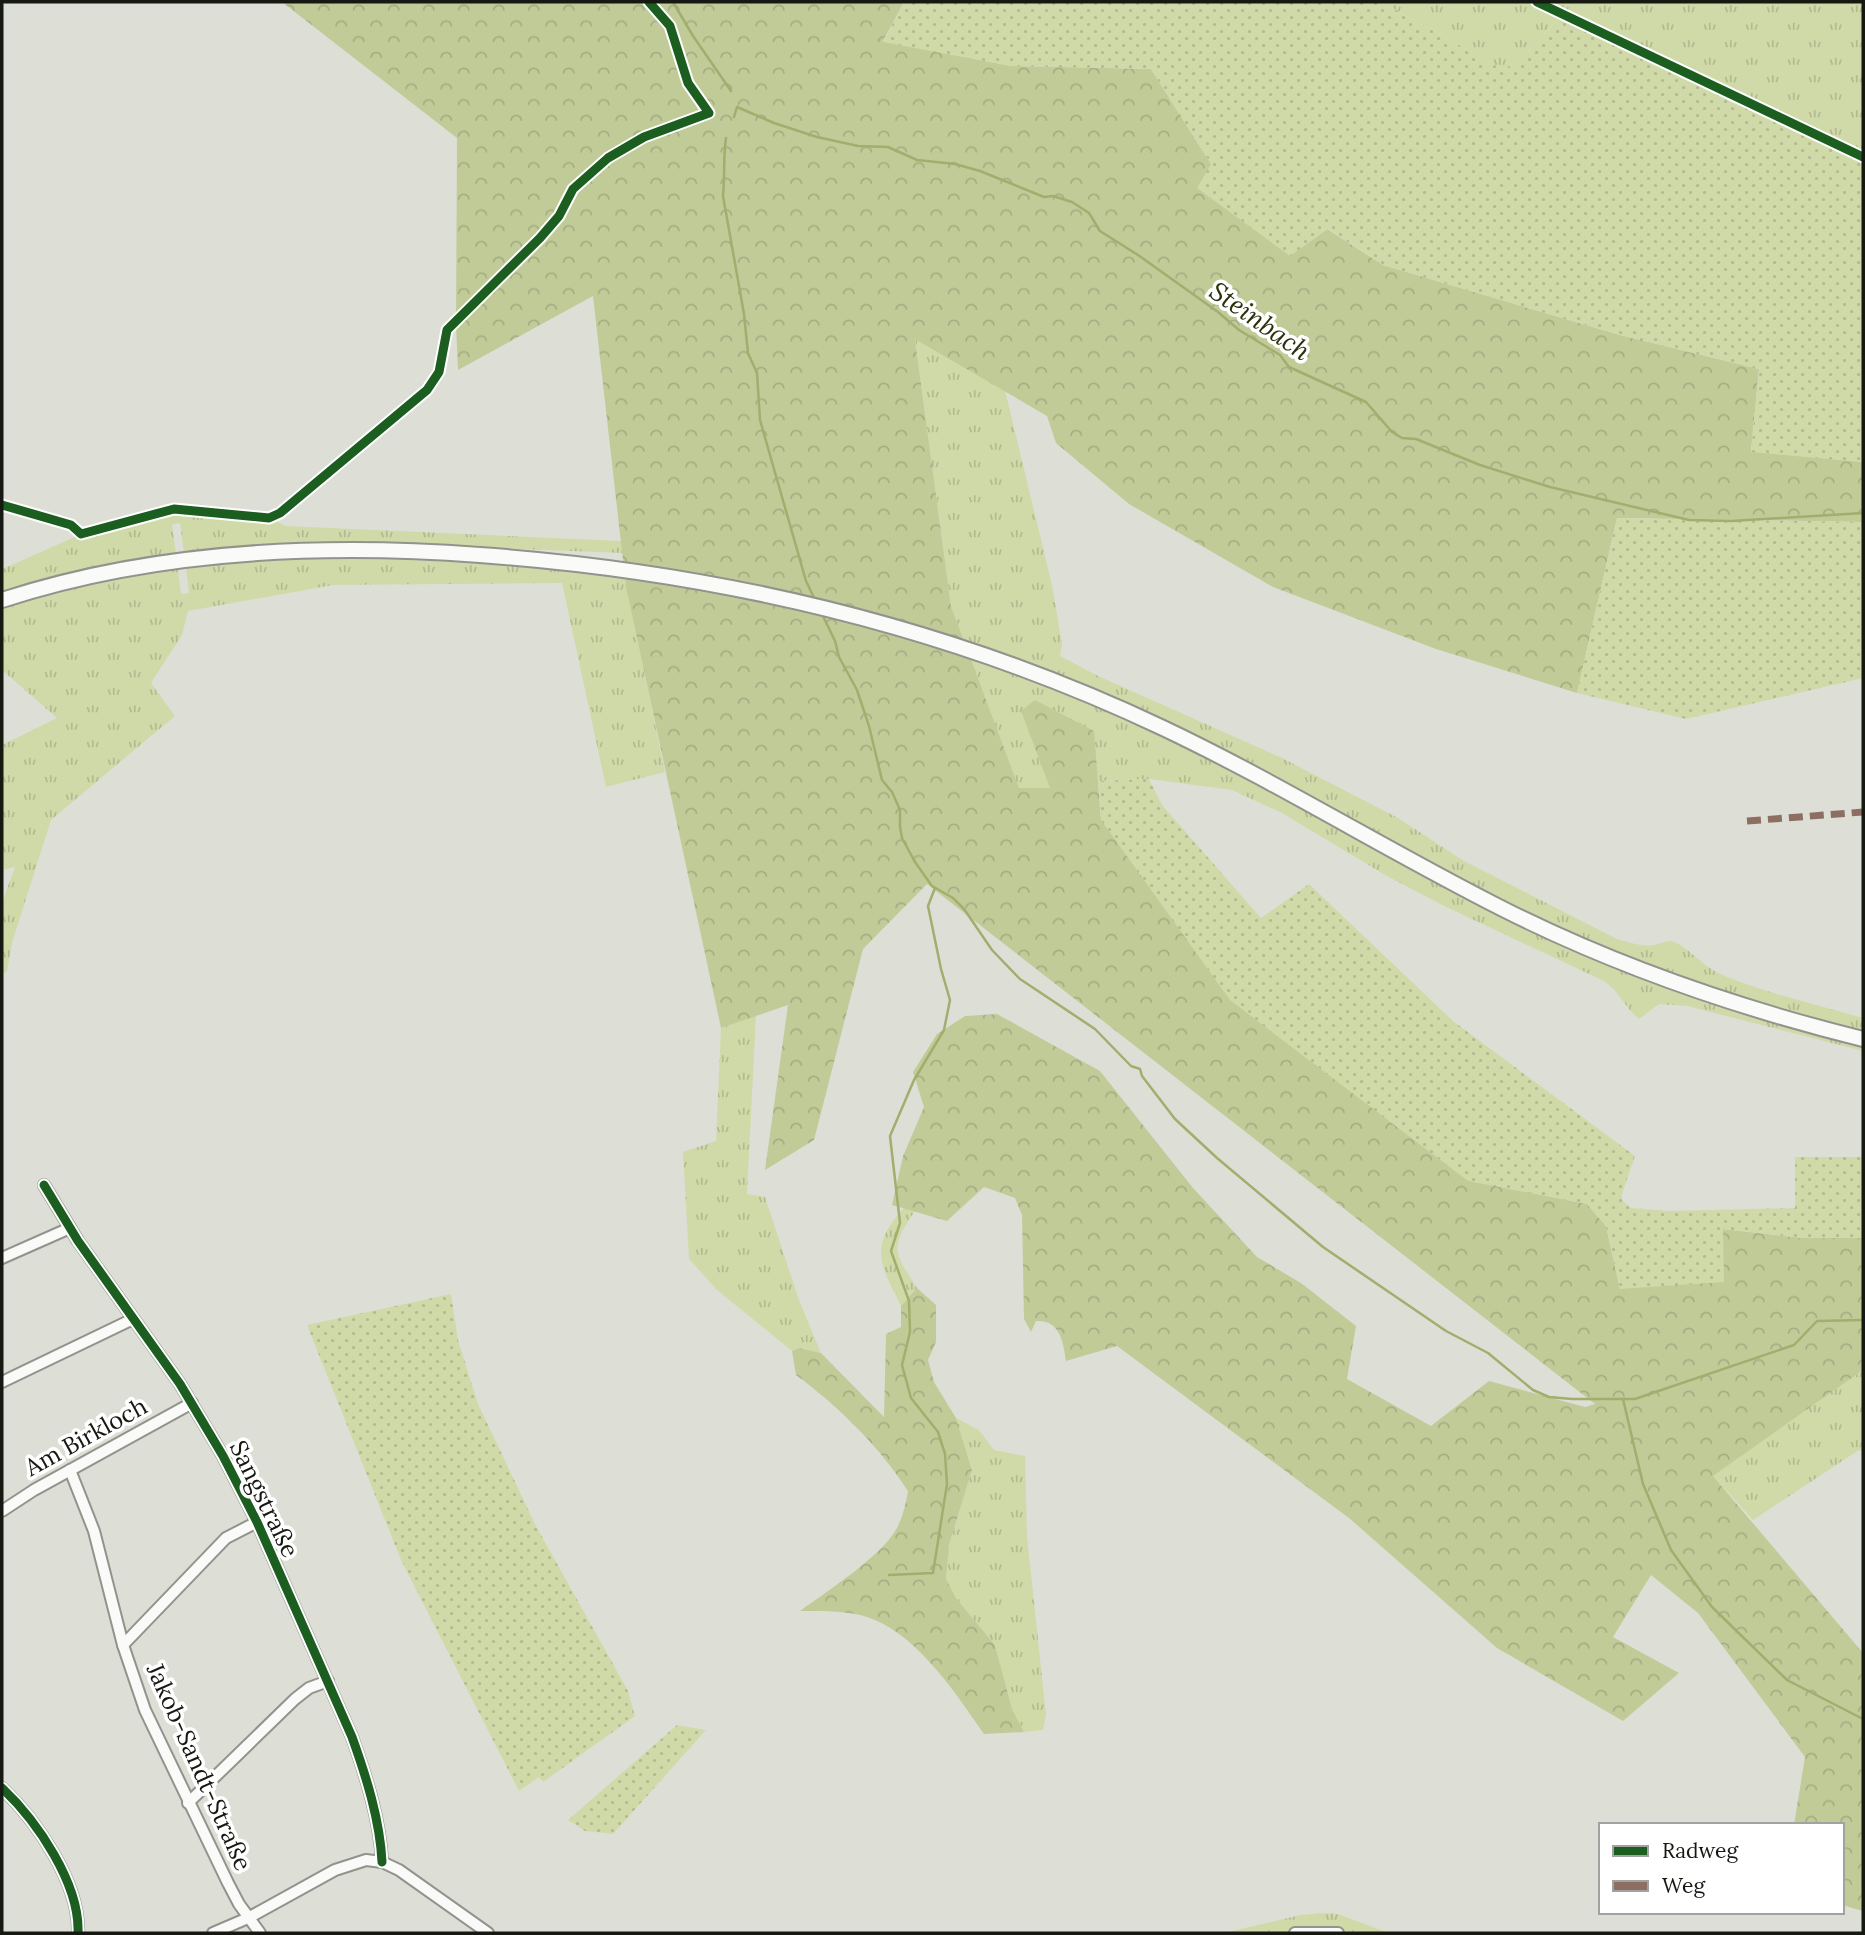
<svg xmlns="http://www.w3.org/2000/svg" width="1865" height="1935" font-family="Lora,serif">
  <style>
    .grass { fill: url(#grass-tufts) }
    .forest { fill: url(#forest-crowns) }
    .garden { fill: url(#garden-dots) }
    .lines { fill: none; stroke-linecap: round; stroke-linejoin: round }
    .stream { stroke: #a2ad6e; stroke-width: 2.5 }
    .minor-casing { stroke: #91938c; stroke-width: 14 }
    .major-casing { stroke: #91938c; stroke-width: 18 }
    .minor { stroke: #fafaf9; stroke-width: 10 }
    .major { stroke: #fafaf9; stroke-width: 14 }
    .quiet { stroke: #8d6e63; stroke-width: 7; stroke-dasharray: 14 7; stroke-linecap: butt }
    .cycleway-casing { stroke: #fff; stroke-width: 13 }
    .cycleway { stroke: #1b5e20; stroke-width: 9 }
    .labels { text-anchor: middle; stroke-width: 7; stroke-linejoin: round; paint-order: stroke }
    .street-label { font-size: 24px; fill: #161812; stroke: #fff }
    .water-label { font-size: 26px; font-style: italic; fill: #2b310c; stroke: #fff }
  </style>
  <defs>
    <pattern id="grass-tufts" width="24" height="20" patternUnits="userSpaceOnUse" patternTransform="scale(1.75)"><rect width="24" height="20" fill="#d0daa9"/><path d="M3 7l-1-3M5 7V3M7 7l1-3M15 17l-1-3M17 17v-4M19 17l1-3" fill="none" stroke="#b2ba90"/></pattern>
    <pattern id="forest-crowns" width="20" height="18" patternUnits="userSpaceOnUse" patternTransform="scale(1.75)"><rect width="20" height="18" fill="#c1cb98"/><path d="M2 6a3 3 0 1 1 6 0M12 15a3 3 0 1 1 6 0" fill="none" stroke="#a5ae82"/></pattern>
    <pattern id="garden-dots" width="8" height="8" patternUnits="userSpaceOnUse" patternTransform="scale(1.75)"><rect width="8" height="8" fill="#d0daa9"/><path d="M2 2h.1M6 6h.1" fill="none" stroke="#b2ba90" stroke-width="1.8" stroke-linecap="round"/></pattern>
  </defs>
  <rect width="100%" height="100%" fill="#dddfd6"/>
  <g class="grass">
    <polygon points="1382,2 1863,2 1863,157 1563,14 1523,57 1503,70"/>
    <path d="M 915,338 L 1005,390 L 1052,585 L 1062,644 L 1060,656 L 1098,676 L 1282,758 L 1398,818 L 1464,861 L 1617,939 C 1629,942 1641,947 1654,945 C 1662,944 1667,939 1674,942 C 1688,947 1702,965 1718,973 C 1764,993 1815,1004 1863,1018 L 1863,1051 L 1687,1006 L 1659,1004 L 1639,1019 C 1625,1008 1619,991 1604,981 L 1444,906 L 1385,875 L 1282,813 L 1232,790 L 1149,779 L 1098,781 L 1093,731 L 1021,711 L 1051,789 L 1019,789 L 951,606 Z"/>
    <polygon points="174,509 269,518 286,526 621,541 622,553 375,543 184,553 180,523 172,525 176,553 57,577 2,595 2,570 5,568 81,534"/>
    <path d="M 341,557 L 550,566 L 624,575 L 665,772 L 606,787 L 562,583 L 333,585 L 188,611 L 182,635 L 151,683 L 175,716 L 51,820 L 12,943 L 7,972 L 2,973 L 2,903 L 15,867 L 2,870 L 2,745 L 57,718 L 2,670 L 2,608 C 60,592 118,576 178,569 L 181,594 L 189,593 L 186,567 L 252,560 Z"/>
    <polygon points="756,1015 747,1194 765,1197 799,1300 821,1353 799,1348 792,1351 717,1290 689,1259 683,1152 716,1141 721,1028"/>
    <path d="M 904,1208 L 915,1211 C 889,1248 894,1252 917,1288 L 901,1306 C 880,1264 868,1247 904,1208 Z"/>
    <polygon points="1863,1370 1863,1453 1859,1450 1753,1520 1713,1476"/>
    <polygon points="956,1418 979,1430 994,1450 1025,1456 1027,1536 1046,1715 1043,1730 1024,1732 1012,1709 995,1645 956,1598 946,1579 949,1545 972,1470"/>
    <polygon points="1323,1913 1338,1914 1389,1933 1223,1933 1301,1915"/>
  </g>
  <g class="forest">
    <path d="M 282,2 L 904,2 L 883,41 L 1011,66 L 1151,69 L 1211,164 L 1327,229 L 1383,265 L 1620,335 L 1759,369 L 1751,451 L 1863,462 L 1863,522 L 1617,518 L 1577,693 L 1436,649 L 1273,587 L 1129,504 L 1056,443 L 1047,416 L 915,339 L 951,606 L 1019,788 L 1050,788 L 1021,711 L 1035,700 L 1094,731 L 1101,820 L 1468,1180 L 1587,1204 L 1606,1226 L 1620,1289 L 1723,1229 L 1802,1238 L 1863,1238 L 1863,1370 L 1713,1476 L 1863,1653 L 1863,1911 L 1842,1905 L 1842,1825 L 1794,1825 L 1805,1757 L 1698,1613 L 1651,1575 L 1613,1637 L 1679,1673 L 1623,1721 L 1497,1648 L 1349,1518 L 1117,1346 L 1066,1361 C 1063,1341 1060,1320 1036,1321 L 1031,1332 L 1024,1319 L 1022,1215 L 1015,1198 L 984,1187 L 947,1221 L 892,1205 L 903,1156 L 924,1107 L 913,1072 L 937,1034 L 965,1016 L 997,1014 L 1100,1071 L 1193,1188 L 1257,1257 L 1301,1283 L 1356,1326 L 1347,1379 L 1431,1426 L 1489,1381 L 1585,1407 L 1595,1404 L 927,884 L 863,949 L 814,1140 L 765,1170 L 788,1005 L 721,1028 L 626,587 L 593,296 L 458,370 L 456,325 L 457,138 Z"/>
    <path d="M 917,1288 L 936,1305 L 936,1342 L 928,1360 L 934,1382 L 956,1418 L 972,1470 L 949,1545 L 946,1579 L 956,1598 L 995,1645 L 1012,1709 L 1024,1732 L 984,1734 C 957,1695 920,1639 875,1620 C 852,1610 824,1611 800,1611 C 827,1591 881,1557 897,1528 C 903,1516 906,1504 908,1491 C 879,1446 839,1407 796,1375 L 792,1351 L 799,1348 L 821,1353 L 884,1417 L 886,1334 L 901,1327 L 901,1306 Z"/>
  </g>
  <g class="garden">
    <polygon points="904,2 1382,2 1503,70 1523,57 1563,14 1863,157 1863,462 1751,452 1759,369 1620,335 1383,265 1328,229 1290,256 1197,188 1211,164 1151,69 1011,66 883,42"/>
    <polygon points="1617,518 1863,522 1863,678 1686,719 1577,693"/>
    <polygon points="1149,779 1162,805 1261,918 1309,884 1453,1021 1635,1156 1622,1194 1622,1200 1631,1208 1670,1211 1795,1208 1795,1157 1863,1157 1863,1238 1802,1238 1723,1229 1724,1282 1620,1289 1606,1226 1587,1204 1468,1181 1230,1000 1101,820 1098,781"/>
    <polygon points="451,1294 458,1340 478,1404 536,1526 628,1691 635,1716 543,1782 539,1777 519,1791 401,1560 307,1325"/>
    <polygon points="677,1725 706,1730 613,1834 585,1831 568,1820"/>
  </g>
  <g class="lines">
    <g class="stream">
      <polyline points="673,2 693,36 731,91"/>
      <polyline points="734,117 737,107 774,123 817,137 858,146 888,147 917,160 955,164 980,171 1044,197 1053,196 1072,202 1089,213 1100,231 1138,255 1218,312 1239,330 1280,355 1289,367 1366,402 1392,432 1402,438 1416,439 1480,465 1550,487 1689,520 1732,521 1863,513"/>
      <path d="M 726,138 C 723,158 725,176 723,196 L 744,314 L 748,353 L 757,373 L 760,420 L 806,581 L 816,602"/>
      <polyline points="822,614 835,641 839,657 857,690 869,726 882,780 892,792 900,810 900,827 902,838 915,862 932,886 953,898 964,909 992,950 1020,979 1095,1029 1131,1066 1140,1069 1142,1076 1175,1119 1217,1158 1323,1247 1446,1331 1488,1353 1533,1390 1549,1397 1572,1399 1635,1399 1794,1345 1817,1321 1863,1320"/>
      <polyline points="1623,1399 1643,1484 1671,1550 1712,1607 1787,1680 1863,1719"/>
      <polyline points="889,1575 933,1573 947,1484 945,1454 938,1432 911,1398 902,1365 910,1332 909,1301 891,1251 900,1223 890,1136 914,1080 944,1030 950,1000 941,969 928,906 935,888"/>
    </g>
    <defs>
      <g id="minor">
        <path d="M 44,1185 L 78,1241 L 180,1384 L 223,1456 L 257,1522 L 352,1737 C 366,1776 380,1820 382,1862"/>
        <polyline points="2,1258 70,1228"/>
        <polyline points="2,1382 133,1319"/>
        <polyline points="70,1470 94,1531 123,1645 145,1710 228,1883 239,1904 260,1933"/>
        <polyline points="2,1511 34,1490 192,1403"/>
        <polyline points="123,1645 226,1538 257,1522"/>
        <path d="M 2,1788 C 37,1821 80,1884 78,1933"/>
        <polyline points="188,1803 295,1699 309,1688 328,1681"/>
        <polyline points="213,1933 248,1918 335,1870 366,1860 382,1862 399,1870 488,1933"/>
        <polyline points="1295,1933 1338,1933"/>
      </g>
      <path id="major" d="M 2,600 C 155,550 320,543 480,555 C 717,572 948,626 1163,728 C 1279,783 1388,851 1503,909 C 1618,967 1738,1008 1863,1039"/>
    </defs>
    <use href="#minor" class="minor-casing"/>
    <use href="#major" class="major-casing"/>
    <use href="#minor" class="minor"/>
    <use href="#major" class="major"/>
    <polyline class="quiet" points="1747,821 1863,812"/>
    <defs>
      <g id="cycleway">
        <polyline points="1537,2 1863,157"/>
        <polyline points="2,505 71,525 81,534 174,509 269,518 280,513 427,390 439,372 447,330 540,238 559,216 573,189 608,158 644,137 709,113 688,83 670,26 649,2"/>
        <path d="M 44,1185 L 78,1241 L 180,1384 L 223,1456 L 257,1522 L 352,1737 C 366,1776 380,1820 382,1862"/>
        <path d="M 2,1788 C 37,1821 80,1884 78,1933"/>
      </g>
    </defs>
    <use href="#cycleway" class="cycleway-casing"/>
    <use href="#cycleway" class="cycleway"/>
  </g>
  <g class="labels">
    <g class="street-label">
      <text transform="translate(86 1437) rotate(-29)" y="8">Am Birkloch</text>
      <text transform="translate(264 1499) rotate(64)" y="8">Sangstraße</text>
      <text transform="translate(199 1767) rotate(66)" y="8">Jakob-Sandt-Straße</text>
    </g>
    <g class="water-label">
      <text transform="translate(1260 321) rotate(35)" y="9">Steinbach</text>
    </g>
  </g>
  <rect width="1865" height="1935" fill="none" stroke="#161812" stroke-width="7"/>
  <rect x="1599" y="1823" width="245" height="91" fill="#ffffff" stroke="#a2a3a0" stroke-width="2"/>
  <rect x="1613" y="1846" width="35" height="10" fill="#1b5e20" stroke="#a2a3a0" stroke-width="2"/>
  <text x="1662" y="1858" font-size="21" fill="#161812">Radweg</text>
  <rect x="1613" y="1881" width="35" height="10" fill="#8d6e63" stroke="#a2a3a0" stroke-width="2"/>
  <text x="1662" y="1893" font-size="21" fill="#161812">Weg</text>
</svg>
